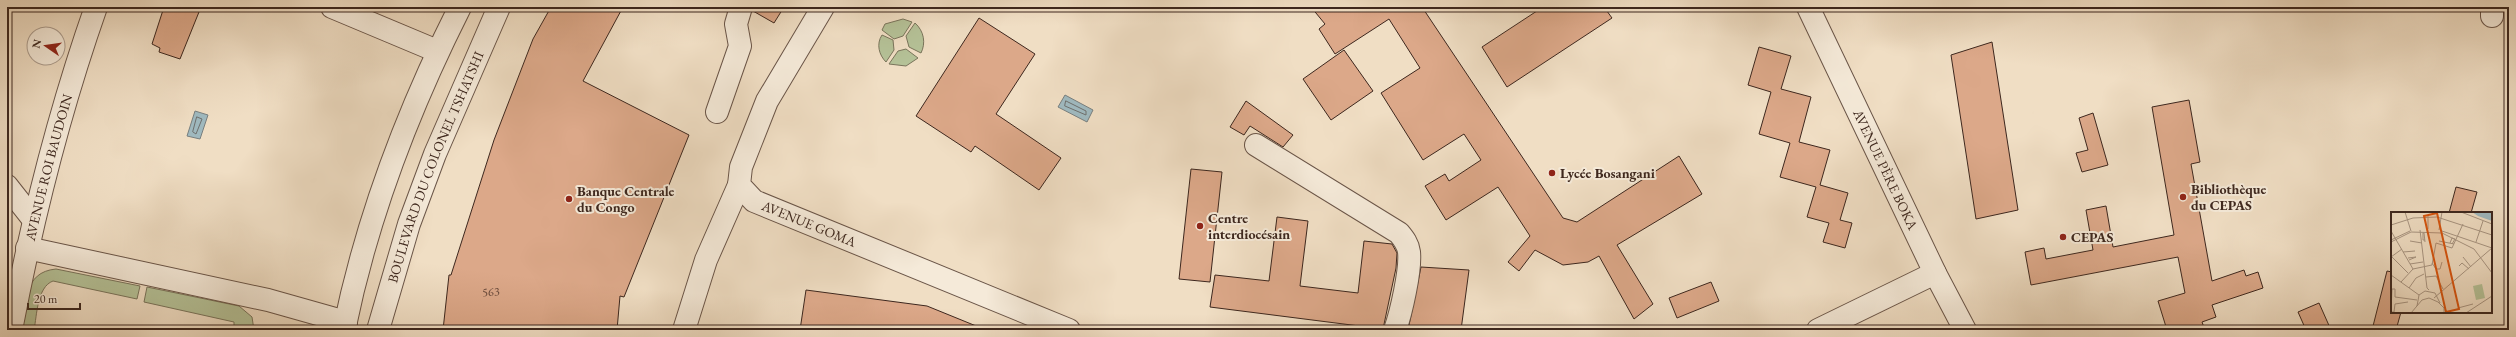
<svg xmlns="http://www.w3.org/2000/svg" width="2516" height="337" font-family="'EB Garamond',serif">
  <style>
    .green { fill: #b5c298; stroke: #79745b }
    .water { fill: #9fb9bf; stroke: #787f7f }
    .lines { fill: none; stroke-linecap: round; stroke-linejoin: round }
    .shore { stroke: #6e706e; stroke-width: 1 }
    .building { fill: #dca889; stroke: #3d271e }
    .minor-casing { stroke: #6a5548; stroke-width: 24 }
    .minor { stroke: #f5ead9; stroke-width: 22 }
    .poi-dot { fill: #8f2418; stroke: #f5ead9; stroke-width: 1.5 }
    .labels { text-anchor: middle; stroke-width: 4; stroke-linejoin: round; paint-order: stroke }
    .number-label { font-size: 12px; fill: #654739 }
    .street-label { font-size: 14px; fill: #3d271e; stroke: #f5ead9 }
    .poi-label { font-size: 14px; font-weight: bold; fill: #3d271e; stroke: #f5ead9; text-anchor: start }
    .inset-road { fill: none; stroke: #a89582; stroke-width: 1 }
    .view { fill: #d7540e; fill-opacity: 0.15; stroke: #d7540e; stroke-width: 2 }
    .inset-edge { fill: none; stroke: #3d271e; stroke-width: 2 }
  </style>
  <rect width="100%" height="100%" fill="#f0dec4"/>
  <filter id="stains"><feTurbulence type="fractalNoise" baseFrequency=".005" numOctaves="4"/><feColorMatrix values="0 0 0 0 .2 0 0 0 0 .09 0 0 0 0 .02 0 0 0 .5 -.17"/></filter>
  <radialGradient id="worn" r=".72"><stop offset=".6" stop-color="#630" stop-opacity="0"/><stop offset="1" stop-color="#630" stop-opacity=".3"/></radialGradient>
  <g class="green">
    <polygon points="903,19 912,22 903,36 894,39 882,30 885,24"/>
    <path d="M 915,23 C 924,31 926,43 921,53 L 909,47 L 906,36 Z"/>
    <path d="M 882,35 L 893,40 L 894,50 L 886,62 C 879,55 876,44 882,35 Z"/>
    <polygon points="906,49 918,58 906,66 889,64 898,51"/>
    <path d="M 56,269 L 140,286 L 137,299 L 53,281 C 37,287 37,315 34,330 L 22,330 C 26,304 23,272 56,269 Z"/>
    <polygon points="147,287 239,306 252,317 254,330 234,330 234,322 144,302"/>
  </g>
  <g class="water">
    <polygon points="1065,95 1093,110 1087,122 1058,107"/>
    <polygon points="195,111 208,115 200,139 187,136"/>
  </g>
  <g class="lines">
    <g class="shore">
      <polygon points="1066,101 1086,111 1086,115 1065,106"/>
      <polygon points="197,117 202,119 196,134 193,132"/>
    </g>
  </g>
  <g class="building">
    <polygon points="164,7 201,7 180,59 159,52 160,48 152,44"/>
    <polygon points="551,7 623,7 583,81 689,135 624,297 620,296 617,330 443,330 449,275 451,275 494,140 533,39"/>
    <polygon points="753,7 784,7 774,23 753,11"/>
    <polygon points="1311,7 1422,7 1563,218 1577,222 1679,156 1702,194 1617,245 1653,304 1634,319 1599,256 1588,262 1563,265 1535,250 1519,271 1508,262 1530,236 1498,187 1446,220 1425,186 1445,174 1449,181 1481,160 1464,134 1423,160 1381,93 1420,68 1389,19 1335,54 1319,29 1325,24"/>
    <polygon points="1543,7 1604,7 1612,18 1507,87 1482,47"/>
    <polygon points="979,18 1035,54 996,114 1061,158 1039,190 975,146 971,152 916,116"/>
    <polygon points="1992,42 2018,210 1976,219 1951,55"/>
    <polygon points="1759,47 1791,56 1781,89 1811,97 1799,142 1830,150 1820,185 1848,193 1840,220 1852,223 1845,248 1823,242 1829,223 1807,217 1816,187 1780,177 1790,143 1759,134 1771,92 1748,85"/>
    <polygon points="1344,50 1373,91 1331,120 1303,79"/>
    <polygon points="2189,100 2200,162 2191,164 2212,281 2244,270 2246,276 2258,272 2263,288 2212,305 2216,317 2202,322 2205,330 2167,330 2158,301 2185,293 2178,257 2031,285 2025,252 2044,248 2046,259 2093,250 2086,210 2106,206 2113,247 2174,235 2152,107"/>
    <polygon points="1246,101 1293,135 1283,147 1250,126 1244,135 1230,127"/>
    <polygon points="2093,113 2108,165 2082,172 2076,153 2088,150 2079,118"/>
    <polygon points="1191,169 1222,172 1210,282 1179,279"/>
    <polygon points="2456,187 2477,192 2471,213 2449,213"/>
    <polygon points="1277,217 1308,221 1300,286 1358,293 1364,241 1392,244 1397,253 1396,268 1383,329 1210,307 1215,275 1269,281"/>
    <polygon points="1421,267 1469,270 1461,330 1408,330"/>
    <polygon points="2387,271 2392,272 2392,312 2401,312 2396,330 2372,330"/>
    <polygon points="1711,282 1719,301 1677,318 1669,298"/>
    <polygon points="806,290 927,306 986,330 800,330"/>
    <polygon points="2319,303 2331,330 2306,330 2298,312"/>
  </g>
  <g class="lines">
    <defs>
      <g id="minor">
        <polyline points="332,7 437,51"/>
        <path id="s1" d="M 823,7 L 767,101 L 741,167 L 739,185 L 754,201 L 1069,330"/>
        <path id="s2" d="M 1808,7 L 1935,273 L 1965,330"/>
        <polyline points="2492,7 2492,16"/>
        <polyline points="717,112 740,46 736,24 741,7"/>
        <path d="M 1256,145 L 1399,233 C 1404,239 1408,244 1409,252 C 1411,270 1401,313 1395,330"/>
        <polyline points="7,186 33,219"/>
        <polyline points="27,248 268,300 346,322"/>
        <path id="s3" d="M 11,330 C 32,220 59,112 96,7"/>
        <path d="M 344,330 C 367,217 408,110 460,7"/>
        <path id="s4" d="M 378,330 L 409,224 L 435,154 L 499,7"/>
        <polyline points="684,330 706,260 739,185"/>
        <polyline points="1818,330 1935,273"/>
      </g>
    </defs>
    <use href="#minor" class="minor-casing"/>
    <use href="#minor" class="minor"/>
  </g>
  <g class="poi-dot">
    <circle cx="1552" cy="173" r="4"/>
    <circle cx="2183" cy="197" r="4"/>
    <circle cx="569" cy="199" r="4"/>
    <circle cx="1200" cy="226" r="4"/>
    <circle cx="2063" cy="237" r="4"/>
  </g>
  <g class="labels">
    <g class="number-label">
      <text x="491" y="296">563</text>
    </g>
    <g class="street-label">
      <text dy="5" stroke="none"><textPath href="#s3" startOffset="167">AVENUE ROI BAUDOIN</textPath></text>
      <text dy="5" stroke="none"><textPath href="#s4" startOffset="173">BOULEVARD DU COLONEL TSHATSHI</textPath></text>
      <text dy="5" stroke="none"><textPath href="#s2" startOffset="180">AVENUE PÈRE BOKA</textPath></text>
      <text dy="5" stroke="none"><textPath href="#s1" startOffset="280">AVENUE GOMA</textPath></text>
    </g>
    <g class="poi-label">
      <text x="1560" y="178">Lycée Bosangani</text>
      <text x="2191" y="194">Bibliothèque<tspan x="2191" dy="16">du CEPAS</tspan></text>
      <text x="577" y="196">Banque Centrale<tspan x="577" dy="16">du Congo</tspan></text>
      <text x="1208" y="223">Centre<tspan x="1208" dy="16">interdiocésain</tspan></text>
      <text x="2071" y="242">CEPAS</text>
    </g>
  </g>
  <g transform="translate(2391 212)">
    <rect width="101" height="101" fill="#f0dec4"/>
    <path d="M 91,72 L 94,86 L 85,88 L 82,74 Z" fill="#b5c298"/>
    <path d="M 81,0 L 101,0 L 101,9 L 87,4 Z" fill="#9fb9bf"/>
    <path class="inset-road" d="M 14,0 L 20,19M 70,0 L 101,12M 37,4 L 37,17M 0,13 L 22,6 L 46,5 L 101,23M 29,18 L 36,76 L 38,78M 48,18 L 51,0M 0,19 L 22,57M 51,19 L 101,36M 0,28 L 19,19M 34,28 L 32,28 L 32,21 L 33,21 L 34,30M 19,29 L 31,31M 48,29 L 63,32M 0,30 L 20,20 L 51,21 L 83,37 L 101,61M 85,30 L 92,9M 59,31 L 61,26 L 64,27 L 61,32M 12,40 L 24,39M 0,44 L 17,61M 0,45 L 11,37M 72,45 L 80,55M 17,46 L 25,45 L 18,48M 41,51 L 45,57 L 49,57 L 51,50M 19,52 L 32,50M 68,54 L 71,51 L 78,57M 0,63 L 28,83M 35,65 L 45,64 L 52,77M 10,70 L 22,57 L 41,53 L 45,31 L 61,36 L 72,12M 18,76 L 25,66 L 33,62M 43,86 L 101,36M 26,94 L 28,83 L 34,79 L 44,81 L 49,91M 67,96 L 82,92M 0,100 L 1,77 L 4,77 L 4,85 L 26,88M 0,100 L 3,100 L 4,92 L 17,90M 20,101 L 31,88 L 38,86 L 47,90 L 53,96 L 53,101M 75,101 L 101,84"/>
    <path class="view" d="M 46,1 L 68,97 L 55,100 L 33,4 Z"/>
    <rect width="101" height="101" class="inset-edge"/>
  </g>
  <rect width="2516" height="337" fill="none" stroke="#f0dec4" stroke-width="24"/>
  <rect x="8" y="8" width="2500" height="321" fill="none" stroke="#3d271e" stroke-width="2"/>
  <rect x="12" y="12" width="2492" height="313" fill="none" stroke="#3d271e"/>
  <g transform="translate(46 46) rotate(283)"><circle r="19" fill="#f5ead9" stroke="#ab9c8e"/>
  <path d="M0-3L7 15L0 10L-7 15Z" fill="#8f2418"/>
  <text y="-6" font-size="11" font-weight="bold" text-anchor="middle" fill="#3d271e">N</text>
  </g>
  <path d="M28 303v6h52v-6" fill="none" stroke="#3d271e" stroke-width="2"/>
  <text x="34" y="303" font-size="12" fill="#3d271e" stroke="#f5ead9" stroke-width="3" paint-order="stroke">20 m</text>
  <rect width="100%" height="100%" filter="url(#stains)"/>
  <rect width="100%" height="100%" fill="url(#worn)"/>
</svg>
